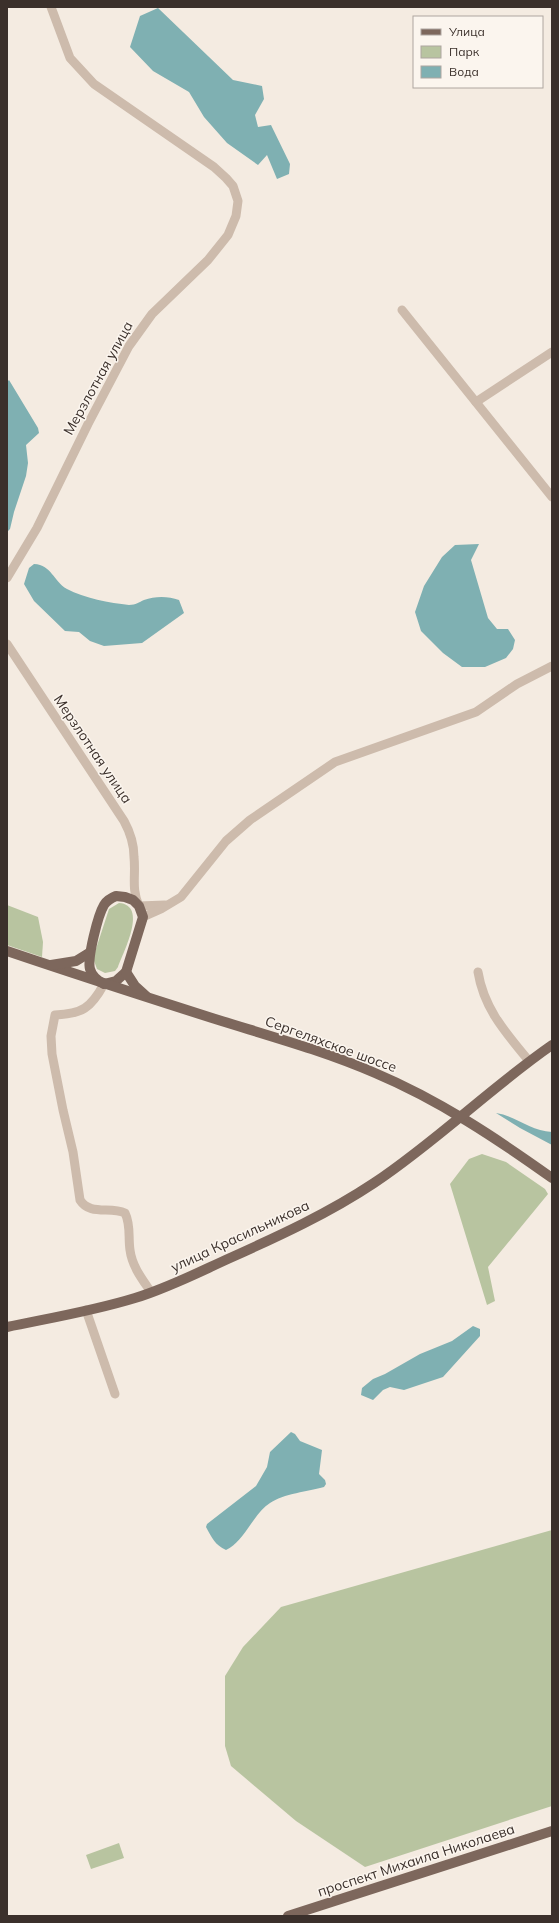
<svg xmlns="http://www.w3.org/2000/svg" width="559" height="1923" font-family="Mulish,sans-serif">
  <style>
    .green { fill: #b8c4a0 }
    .water { fill: #7fb0b2 }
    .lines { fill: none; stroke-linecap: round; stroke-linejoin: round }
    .minor { stroke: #cdbbac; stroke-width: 9 }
    .major { stroke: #7d675c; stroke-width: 10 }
    .labels { text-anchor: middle; stroke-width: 3; stroke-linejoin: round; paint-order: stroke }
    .street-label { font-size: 14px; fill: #3b302b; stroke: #fbf5ee }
  </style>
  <rect width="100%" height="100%" fill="#f4ebe1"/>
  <g class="green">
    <path d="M 119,903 C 148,905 124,951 118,967 L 115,971 L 105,973 L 97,969 L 93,958 L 109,909 Z"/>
    <polygon points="7,905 38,917 43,942 42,957 7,945"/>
    <polygon points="482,1154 506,1162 545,1189 548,1194 488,1267 495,1301 487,1305 450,1184 469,1159"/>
    <polygon points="552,1530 552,1806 365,1867 296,1821 231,1766 225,1746 225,1676 243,1647 281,1607"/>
    <polygon points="119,1843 124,1858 91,1869 86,1855"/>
  </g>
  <g class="water">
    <polygon points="158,8 233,80 262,86 264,99 255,115 258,127 271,125 290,164 289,174 277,179 267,155 258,165 227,143 204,117 189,92 153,71 130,47 140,16"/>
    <polygon points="9,380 38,428 39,433 26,445 28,463 26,476 14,512 10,529 7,532 7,382"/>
    <polygon points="479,544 471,560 488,618 497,629 508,629 515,640 513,649 506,658 485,667 462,667 443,653 421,631 415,612 424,586 442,557 455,545"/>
    <path d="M 34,564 C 52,565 53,581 67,589 C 84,598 110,603 129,605 C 136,605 139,602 144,600 C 155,596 168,596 179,600 L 184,613 L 142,643 L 104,646 L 90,641 L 79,632 L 65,631 L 34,601 L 24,584 L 29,568 Z"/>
    <path d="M 496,1113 C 516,1116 531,1131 552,1132 L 552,1145 L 520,1128 Z"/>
    <polygon points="473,1326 480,1329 480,1336 443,1377 404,1390 390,1387 383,1390 373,1400 361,1395 362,1388 373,1379 385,1374 420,1354 452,1341"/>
    <path d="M 291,1432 L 295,1434 L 300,1441 L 322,1450 L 319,1474 L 325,1480 L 326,1484 L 324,1487 C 309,1491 283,1494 270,1503 C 253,1514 244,1542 226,1550 C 215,1545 212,1538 206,1527 L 207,1524 L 256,1486 L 267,1467 L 270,1452 Z"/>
  </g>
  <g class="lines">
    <g class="minor">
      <polyline points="402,310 552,497"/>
      <polyline points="476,402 552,352"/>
      <polyline points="7,578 37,528 88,424 129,346 152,314 208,260 228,235 236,216 238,201 233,186 226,178 214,167 94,84 70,58 51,7"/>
      <path d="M 7,644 L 124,821 C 130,832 134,844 134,857 C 136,876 131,888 139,906 L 165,905"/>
      <polyline points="143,917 161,909 181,897 226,841 250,820 335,762 476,712 517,684 552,666"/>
      <path d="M 478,972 C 484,1009 506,1033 529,1061"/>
      <path d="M 104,984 C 91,1008 82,1014 55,1015 L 51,1036 L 52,1054 L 63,1110 L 73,1152 L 80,1200 C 90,1216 110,1206 125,1213 C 131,1225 128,1237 130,1250 C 132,1266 142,1279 151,1292"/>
      <polyline points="86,1310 115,1394"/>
    </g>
    <g class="major">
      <path d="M 116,896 L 125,897 L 133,900 L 139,906 L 143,917 L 126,972 L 116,981 L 104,984 C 98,981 92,977 90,969 C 87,958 98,915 104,905 C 107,900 111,898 116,896 Z"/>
      <path d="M 7,951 C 75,974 143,996 212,1018 C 266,1035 322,1050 375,1073 C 439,1100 496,1138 552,1178"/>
      <polyline points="51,965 76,961 89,953"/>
      <polyline points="126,972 135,986 146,996"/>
      <path d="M 7,1327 C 50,1318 93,1311 135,1298 C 168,1288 199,1272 230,1258 C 279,1236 329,1213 374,1183 C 437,1141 490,1088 552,1045"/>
      <polyline points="288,1916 552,1831"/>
    </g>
  </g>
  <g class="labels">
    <g class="street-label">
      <text transform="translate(98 378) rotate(-61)" y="5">Мерзлотная улица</text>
      <text transform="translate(93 749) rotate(56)" y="5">Мерзлотная улица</text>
      <text transform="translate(331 1044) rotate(20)" y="5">Сергеляхское шоссе</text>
      <text transform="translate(240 1236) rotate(-25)" y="5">улица Красильникова</text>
      <text transform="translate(416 1860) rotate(-18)" y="5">проспект Михаила Николаева</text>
    </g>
  </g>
  <rect width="559" height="1923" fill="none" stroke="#3b302b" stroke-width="16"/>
  <rect x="413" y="16" width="130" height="72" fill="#fbf5ee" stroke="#aea6a0"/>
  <rect x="421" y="29" width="20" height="6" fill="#7d675c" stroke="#aea6a0"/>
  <text x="449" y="36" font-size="12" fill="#3b302b">Улица</text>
  <rect x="421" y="46" width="20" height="12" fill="#b8c4a0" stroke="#aea6a0"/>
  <text x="449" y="56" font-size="12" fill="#3b302b">Парк</text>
  <rect x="421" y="66" width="20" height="12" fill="#7fb0b2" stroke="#aea6a0"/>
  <text x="449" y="76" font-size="12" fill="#3b302b">Вода</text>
</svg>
